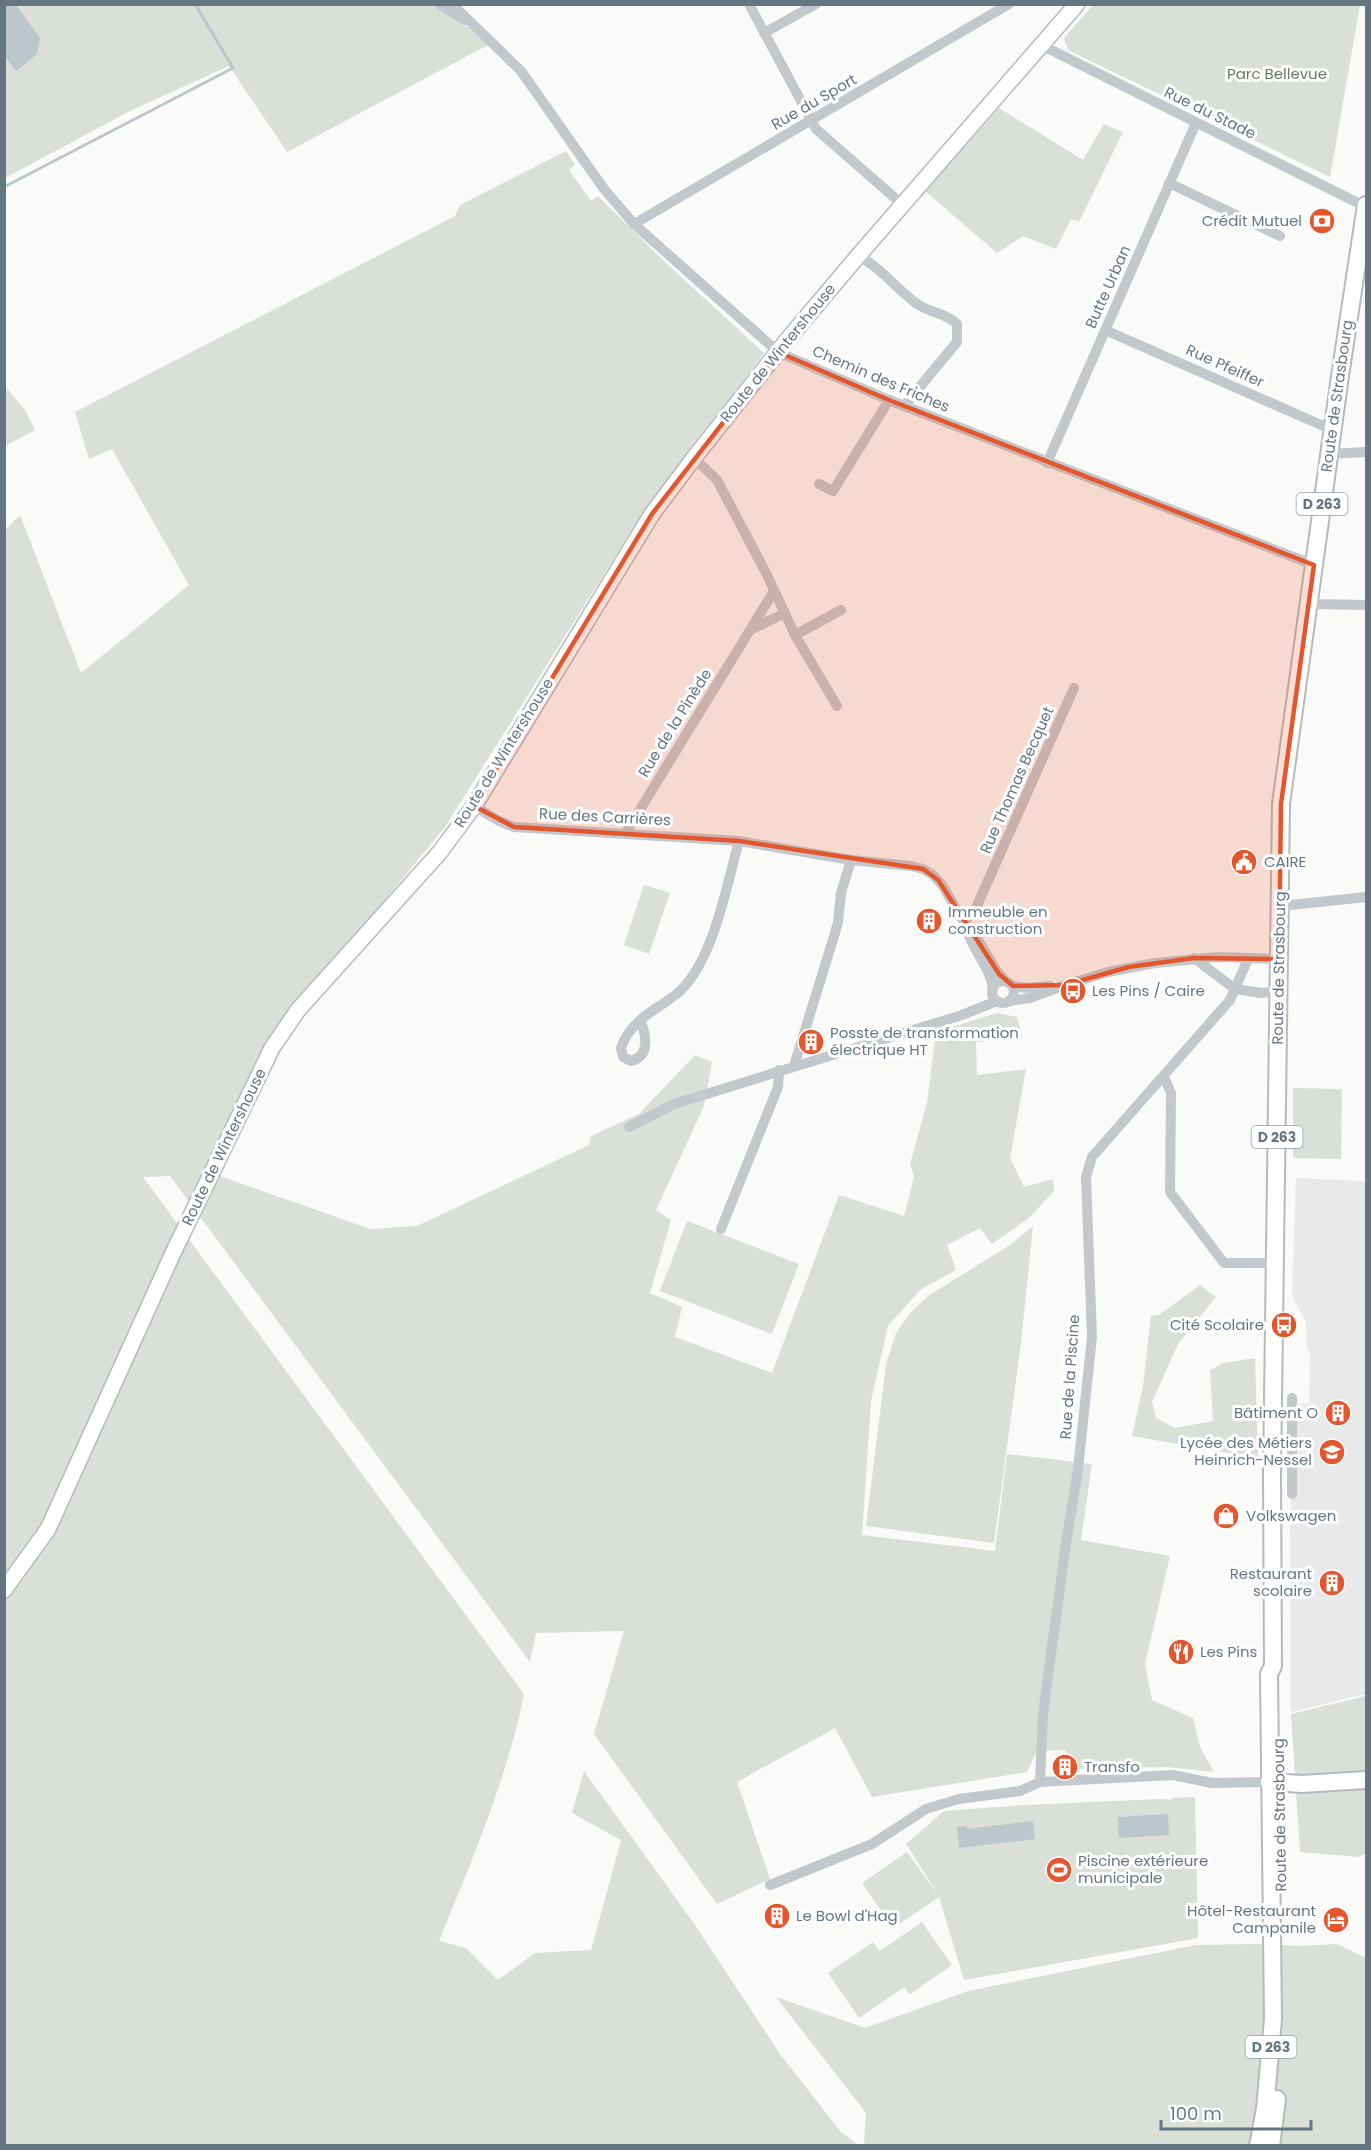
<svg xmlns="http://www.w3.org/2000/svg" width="1371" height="2150" font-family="Poppins,sans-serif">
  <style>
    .built { fill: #e8e9e9 }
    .green { fill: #dadfd7 }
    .water { fill: #bbc7cb }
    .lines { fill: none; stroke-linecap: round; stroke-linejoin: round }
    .stream { stroke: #bbc7cb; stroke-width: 3 }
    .secondary-casing { stroke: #b3babf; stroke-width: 18 }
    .primary-casing { stroke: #b5babe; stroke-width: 20 }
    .street { stroke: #c3c8cc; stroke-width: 10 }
    .secondary { stroke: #fff; stroke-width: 15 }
    .primary { stroke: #fff; stroke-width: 16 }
    .marked { fill: #e4572e; fill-opacity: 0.2; stroke: #e4572e; stroke-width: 4.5; stroke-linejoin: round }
    .labels { text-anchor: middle; stroke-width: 6; stroke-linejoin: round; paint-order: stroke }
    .shield { fill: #fff; stroke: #939fa8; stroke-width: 1.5 }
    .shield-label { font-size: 14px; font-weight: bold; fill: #657683 }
    .park-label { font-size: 15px; fill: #687a64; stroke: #fff }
    .street-label { font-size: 15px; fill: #657683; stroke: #fff }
    .poi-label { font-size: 15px; fill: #657683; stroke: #fff; text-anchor: start }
  </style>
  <rect width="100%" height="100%" fill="#fafaf8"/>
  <polygon class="built" points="1296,1178 1366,1181 1366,1694 1291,1712 1290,1510 1292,1494 1297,1404 1309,1403 1310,1351 1307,1350 1306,1322 1292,1296"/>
  <g class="green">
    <polygon points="5,5 431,5 469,28 488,45 287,152 229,66 132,110 5,178"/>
    <polygon points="1093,5 1360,5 1330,177 1068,50 1064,38"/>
    <polygon points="999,108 1083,160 1104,124 1123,132 1079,222 1071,219 1056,249 1023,236 997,253 925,191"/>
    <path d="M 566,151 L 575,165 L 569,170 L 591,201 L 598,196 L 666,263 L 764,353 L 633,528 L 445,827 L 315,985 L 275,1028 L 217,1175 L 370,1229 L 417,1226 L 589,1145 L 591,1136 L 639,1114 L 695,1055 L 712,1062 L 704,1106 L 656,1210 L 671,1220 L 650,1293 L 682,1307 L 675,1337 L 772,1373 L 839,1195 L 904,1216 L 914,1177 L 910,1164 L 927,1103 L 936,1032 L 997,1013 L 1017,1017 L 1022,1038 L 976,1042 L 977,1075 L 1026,1069 L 1010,1158 L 1024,1187 L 1053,1179 L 1054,1191 L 1030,1217 L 992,1244 L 980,1228 L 947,1245 L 956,1270 L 920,1290 L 888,1326 L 871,1401 L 862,1535 L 995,1551 L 1007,1454 L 1092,1464 L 1081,1540 L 1170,1556 L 1145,1664 L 1152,1700 L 1193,1718 L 1200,1747 L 1214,1772 L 1166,1767 L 1076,1769 L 1065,1750 L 1037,1751 L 1027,1772 L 872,1797 L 835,1728 L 737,1782 L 770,1879 L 717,1904 L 594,1734 L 624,1631 L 536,1633 L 530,1662 L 170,1176 L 143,1177 L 524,1694 C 507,1779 472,1860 439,1941 L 466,1948 L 498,1980 L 535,1953 L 591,1950 L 621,1840 L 572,1813 L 584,1771 L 695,1925 L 780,2054 L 840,2131 L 858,2145 L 5,2146 L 5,530 L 20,515 L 81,673 L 189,585 L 112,449 L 89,459 L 75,412 L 455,216 L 460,205 Z"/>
    <polygon points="7,388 25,410 35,430 5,446 4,389"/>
    <polygon points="644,885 670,893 649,954 624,945"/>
    <polygon points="1293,1088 1342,1089 1341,1159 1293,1158"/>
    <polygon points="687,1221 799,1264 772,1334 660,1291"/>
    <polygon points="1033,1226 1021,1343 994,1543 866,1526 886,1365 896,1333 911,1312 928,1296 1010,1245"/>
    <polygon points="1200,1285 1216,1297 1178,1344 1152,1402 1156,1418 1175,1428 1213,1421 1210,1370 1224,1363 1255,1358 1258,1458 1132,1436 1143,1386 1151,1316 1159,1315"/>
    <polygon points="1366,1696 1366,1853 1359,1857 1300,1852 1291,1714"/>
    <polygon points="1195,1797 1198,1938 964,1980 939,1897 893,1928 862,1883 907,1852 939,1896 906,1844 944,1811 1024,1805 1160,1799 1171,1800 1172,1798"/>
    <polygon points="922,1922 952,1965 910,1994 904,1987 859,2018 828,1973 873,1942 880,1951"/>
    <polygon points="1257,1944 1299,1946 1337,1944 1366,1958 1366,2145 864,2145 866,2113 776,1997 865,2028 968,1991 1196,1945"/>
  </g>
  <g class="water">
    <polygon points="5,4 16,5 40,38 37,54 16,71 5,56"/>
    <polygon points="1168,1814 1169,1835 1119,1838 1118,1817"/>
    <polygon points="1033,1821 1035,1839 959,1848 957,1827 967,1826 967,1829"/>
  </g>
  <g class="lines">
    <polyline class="stream" points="4,187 233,68 195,4"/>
    <defs>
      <polyline id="secondary" points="4,1590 48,1529 173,1253 272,1048 298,1010 440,852 474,806 652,514 694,458 788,339 858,256 1077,4"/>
      <g id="primary">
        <polyline points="1269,1782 1302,1784 1366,1780"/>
        <polyline points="1258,2146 1265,2109 1273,2019 1269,1674 1273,1666 1272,1474 1281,804 1340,376 1366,205"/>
        <polyline points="1271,2146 1277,2099"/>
      </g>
    </defs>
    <use href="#secondary" class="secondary-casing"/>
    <use href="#primary" class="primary-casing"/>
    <g class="street">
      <polyline points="439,4 464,20"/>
      <polyline points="452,4 521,71 604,189 634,224 778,352 889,400 1314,565"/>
      <polyline points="749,4 816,129 903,205"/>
      <polyline points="764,33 816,4"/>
      <polyline points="1041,45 1358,203 1366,204"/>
      <polyline points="1169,183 1280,236"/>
      <polyline points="634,224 1009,4"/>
      <path d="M 858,256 C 881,267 895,288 916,303 C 928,313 945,312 957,324 L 957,342 L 904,406"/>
      <polyline points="1105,330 1321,425 1333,427"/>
      <polyline points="1329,454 1366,452"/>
      <polyline points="694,458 717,480 767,575 795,635 837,706"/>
      <polyline points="1047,463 1196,123"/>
      <polyline points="819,484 833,491 889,400"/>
      <polyline points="1309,604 1366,605"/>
      <polyline points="752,629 785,613"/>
      <polyline points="795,635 841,610"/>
      <polyline points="474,806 499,821 514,827 739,841 851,860 911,866 923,869 933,875 942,885 964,922 973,931 996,970 1005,981"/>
      <polyline points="625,834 774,591"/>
      <polyline points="1281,906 1366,897"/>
      <polyline points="964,922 975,910 1074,688"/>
      <path d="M 964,922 C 969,946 990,965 993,989"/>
      <polyline points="1194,958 1235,989 1261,993 1279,991"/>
      <circle cx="1003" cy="992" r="11"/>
      <polyline points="1013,986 1027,988 1050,986"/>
      <polyline points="1009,1001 1030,998 1065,985 1108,972 1155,963 1217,957 1279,959"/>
      <path d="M 640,1020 C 646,1034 651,1056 631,1061 L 623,1057 L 621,1048 C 625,1035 634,1025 644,1017 C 656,1007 670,1001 681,990 C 714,958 727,884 739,841"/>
      <polyline points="794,1066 835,933 838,922 841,893 851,860"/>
      <polyline points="1164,1077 1171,1093 1170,1192 1224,1263 1275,1263"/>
      <polyline points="629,1127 674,1104 962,1015 997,1001"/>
      <polyline points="721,1229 778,1087 779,1070"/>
      <polyline points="1292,1494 1292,1398"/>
      <polyline points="1040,1782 1043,1714 1066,1543 1078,1469 1092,1337 1086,1177 1092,1157 1230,1000 1248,959"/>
      <polyline points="770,1885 872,1844 926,1809 959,1799 1020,1791 1040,1782 1076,1780 1173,1775 1212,1783 1269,1782"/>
    </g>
    <use href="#secondary" class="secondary"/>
    <use href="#primary" class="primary"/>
  </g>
  <path class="marked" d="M 778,352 L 889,400 L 1314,565 L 1281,804 L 1279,959 L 1194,958 L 1129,967 L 1065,985 L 1013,986 L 999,974 L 938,880 L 923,869 L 739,841 L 514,827 L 474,806 L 652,514 Z"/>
  <defs>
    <symbol id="bank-disc" viewBox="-11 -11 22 22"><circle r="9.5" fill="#e4572e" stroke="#fff"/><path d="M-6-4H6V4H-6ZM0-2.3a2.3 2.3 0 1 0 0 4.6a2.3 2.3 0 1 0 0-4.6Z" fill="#fff"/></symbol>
    <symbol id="civic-disc" viewBox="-11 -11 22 22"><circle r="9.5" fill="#e4572e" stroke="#fff"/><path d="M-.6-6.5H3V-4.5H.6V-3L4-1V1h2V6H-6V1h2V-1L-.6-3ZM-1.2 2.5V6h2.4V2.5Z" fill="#fff"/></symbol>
    <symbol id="building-disc" viewBox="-11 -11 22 22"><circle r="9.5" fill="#e4572e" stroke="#fff"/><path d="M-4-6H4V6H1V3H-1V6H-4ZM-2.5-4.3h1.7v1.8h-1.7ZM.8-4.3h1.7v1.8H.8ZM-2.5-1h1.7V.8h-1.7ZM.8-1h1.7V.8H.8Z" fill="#fff"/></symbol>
    <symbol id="bus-disc" viewBox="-11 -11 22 22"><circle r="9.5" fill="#e4572e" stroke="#fff"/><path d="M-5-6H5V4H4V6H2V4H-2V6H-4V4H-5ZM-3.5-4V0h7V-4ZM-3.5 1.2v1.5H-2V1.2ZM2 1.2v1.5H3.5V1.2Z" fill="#fff"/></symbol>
    <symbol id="school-disc" viewBox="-11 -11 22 22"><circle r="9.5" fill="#e4572e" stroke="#fff"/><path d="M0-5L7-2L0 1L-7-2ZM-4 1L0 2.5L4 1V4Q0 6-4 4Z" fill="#fff"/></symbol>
    <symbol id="shop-disc" viewBox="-11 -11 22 22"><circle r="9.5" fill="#e4572e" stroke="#fff"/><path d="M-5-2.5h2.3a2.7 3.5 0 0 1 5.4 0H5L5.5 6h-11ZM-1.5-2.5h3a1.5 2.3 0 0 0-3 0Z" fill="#fff"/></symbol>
    <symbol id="restaurant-disc" viewBox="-11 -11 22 22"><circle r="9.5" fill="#e4572e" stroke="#fff"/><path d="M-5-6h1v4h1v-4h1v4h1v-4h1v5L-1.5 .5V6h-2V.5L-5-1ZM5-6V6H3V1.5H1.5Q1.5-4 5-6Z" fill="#fff"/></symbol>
    <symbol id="stadium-disc" viewBox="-11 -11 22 22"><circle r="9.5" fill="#e4572e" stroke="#fff"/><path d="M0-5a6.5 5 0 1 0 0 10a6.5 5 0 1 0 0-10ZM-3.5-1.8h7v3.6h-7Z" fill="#fff"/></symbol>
    <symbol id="hotel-disc" viewBox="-11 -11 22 22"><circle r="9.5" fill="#e4572e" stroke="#fff"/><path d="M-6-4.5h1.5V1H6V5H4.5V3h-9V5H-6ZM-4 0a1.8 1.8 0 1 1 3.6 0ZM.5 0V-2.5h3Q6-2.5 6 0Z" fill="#fff"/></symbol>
  </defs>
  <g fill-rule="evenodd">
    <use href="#bank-disc" x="1307" y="206" width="30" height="30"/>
    <use href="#civic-disc" x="1229" y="847" width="30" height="30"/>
    <use href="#building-disc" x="914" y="906" width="30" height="30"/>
    <use href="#bus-disc" x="1058" y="976" width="30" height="30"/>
    <use href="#building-disc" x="796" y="1027" width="30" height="30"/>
    <use href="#bus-disc" x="1269" y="1310" width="30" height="30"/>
    <use href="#building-disc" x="1323" y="1398" width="30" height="30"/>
    <use href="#school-disc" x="1317" y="1437" width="30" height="30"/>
    <use href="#shop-disc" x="1211" y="1501" width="30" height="30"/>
    <use href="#building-disc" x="1317" y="1568" width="30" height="30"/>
    <use href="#restaurant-disc" x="1166" y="1637" width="30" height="30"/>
    <use href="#building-disc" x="1050" y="1752" width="30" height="30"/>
    <use href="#stadium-disc" x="1044" y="1855" width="30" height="30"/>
    <use href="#building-disc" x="762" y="1901" width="30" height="30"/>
    <use href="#hotel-disc" x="1321" y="1905" width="30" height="30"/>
  </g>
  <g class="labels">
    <g class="shield">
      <rect x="1296.5" y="493" width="51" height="22" rx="4.5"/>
      <rect x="1251.5" y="1126" width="51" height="22" rx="4.5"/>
      <rect x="1245.5" y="2036" width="51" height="22" rx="4.5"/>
    </g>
    <g class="shield-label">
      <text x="1322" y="509">D 263</text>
      <text x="1277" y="1142">D 263</text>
      <text x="1271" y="2052">D 263</text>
    </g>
    <g class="park-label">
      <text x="1277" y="79">Parc Bellevue</text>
    </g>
    <g class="street-label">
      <text transform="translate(814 102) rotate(-30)" y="5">Rue du Sport</text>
      <text transform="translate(1210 113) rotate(26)" y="5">Rue du Stade</text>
      <text transform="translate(1108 287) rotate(-66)" y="5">Butte Urban</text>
      <text transform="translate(778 353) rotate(-51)" y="5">Route de Wintershouse</text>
      <text transform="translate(1225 366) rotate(24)" y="5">Rue Pfeiffer</text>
      <text transform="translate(881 379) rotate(23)" y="5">Chemin des Friches</text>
      <text transform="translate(1337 396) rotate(-82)" y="5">Route de Strasbourg</text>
      <text transform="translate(675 723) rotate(-58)" y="5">Rue de la Pinède</text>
      <text transform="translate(504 753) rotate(-58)" y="5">Route de Wintershouse</text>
      <text transform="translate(1017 780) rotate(-66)" y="5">Rue Thomas Becquet</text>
      <text transform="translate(605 817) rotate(3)" y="5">Rue des Carrières</text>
      <text transform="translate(1279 968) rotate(-89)" y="5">Route de Strasbourg</text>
      <text transform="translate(224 1147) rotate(-64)" y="5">Route de Wintershouse</text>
      <text transform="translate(1070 1377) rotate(-86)" y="5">Rue de la Piscine</text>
      <text transform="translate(1280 1815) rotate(-91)" y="5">Route de Strasbourg</text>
    </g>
    <g class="poi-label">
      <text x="1302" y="226" text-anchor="end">Crédit Mutuel</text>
      <text x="1264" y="867">CAIRE</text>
      <text x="948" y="917">Immeuble en<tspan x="948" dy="17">construction</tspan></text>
      <text x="1092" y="996">Les Pins / Caire</text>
      <text x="830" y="1038">Posste de transformation<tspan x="830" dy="17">électrique HT</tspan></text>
      <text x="1264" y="1330" text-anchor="end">Cité Scolaire</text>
      <text x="1318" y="1418" text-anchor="end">Bâtiment O</text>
      <text x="1312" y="1448" text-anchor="end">Lycée des Métiers<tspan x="1312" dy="17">Heinrich-Nessel</tspan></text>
      <text x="1246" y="1521">Volkswagen</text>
      <text x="1312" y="1579" text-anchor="end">Restaurant<tspan x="1312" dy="17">scolaire</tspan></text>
      <text x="1200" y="1657">Les Pins</text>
      <text x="1084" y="1772">Transfo</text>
      <text x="1078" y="1866">Piscine extérieure<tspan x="1078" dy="17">municipale</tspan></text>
      <text x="1316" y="1916" text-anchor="end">Hôtel-Restaurant<tspan x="1316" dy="17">Campanile</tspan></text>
      <text x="796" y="1921">Le Bowl d'Hag</text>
    </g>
  </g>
  <rect width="1371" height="2150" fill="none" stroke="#657683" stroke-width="12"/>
  <path d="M1161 2120v9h150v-9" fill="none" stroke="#657683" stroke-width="3"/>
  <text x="1170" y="2120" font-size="18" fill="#657683" stroke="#ffffff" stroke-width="4.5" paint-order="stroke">100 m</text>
</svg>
